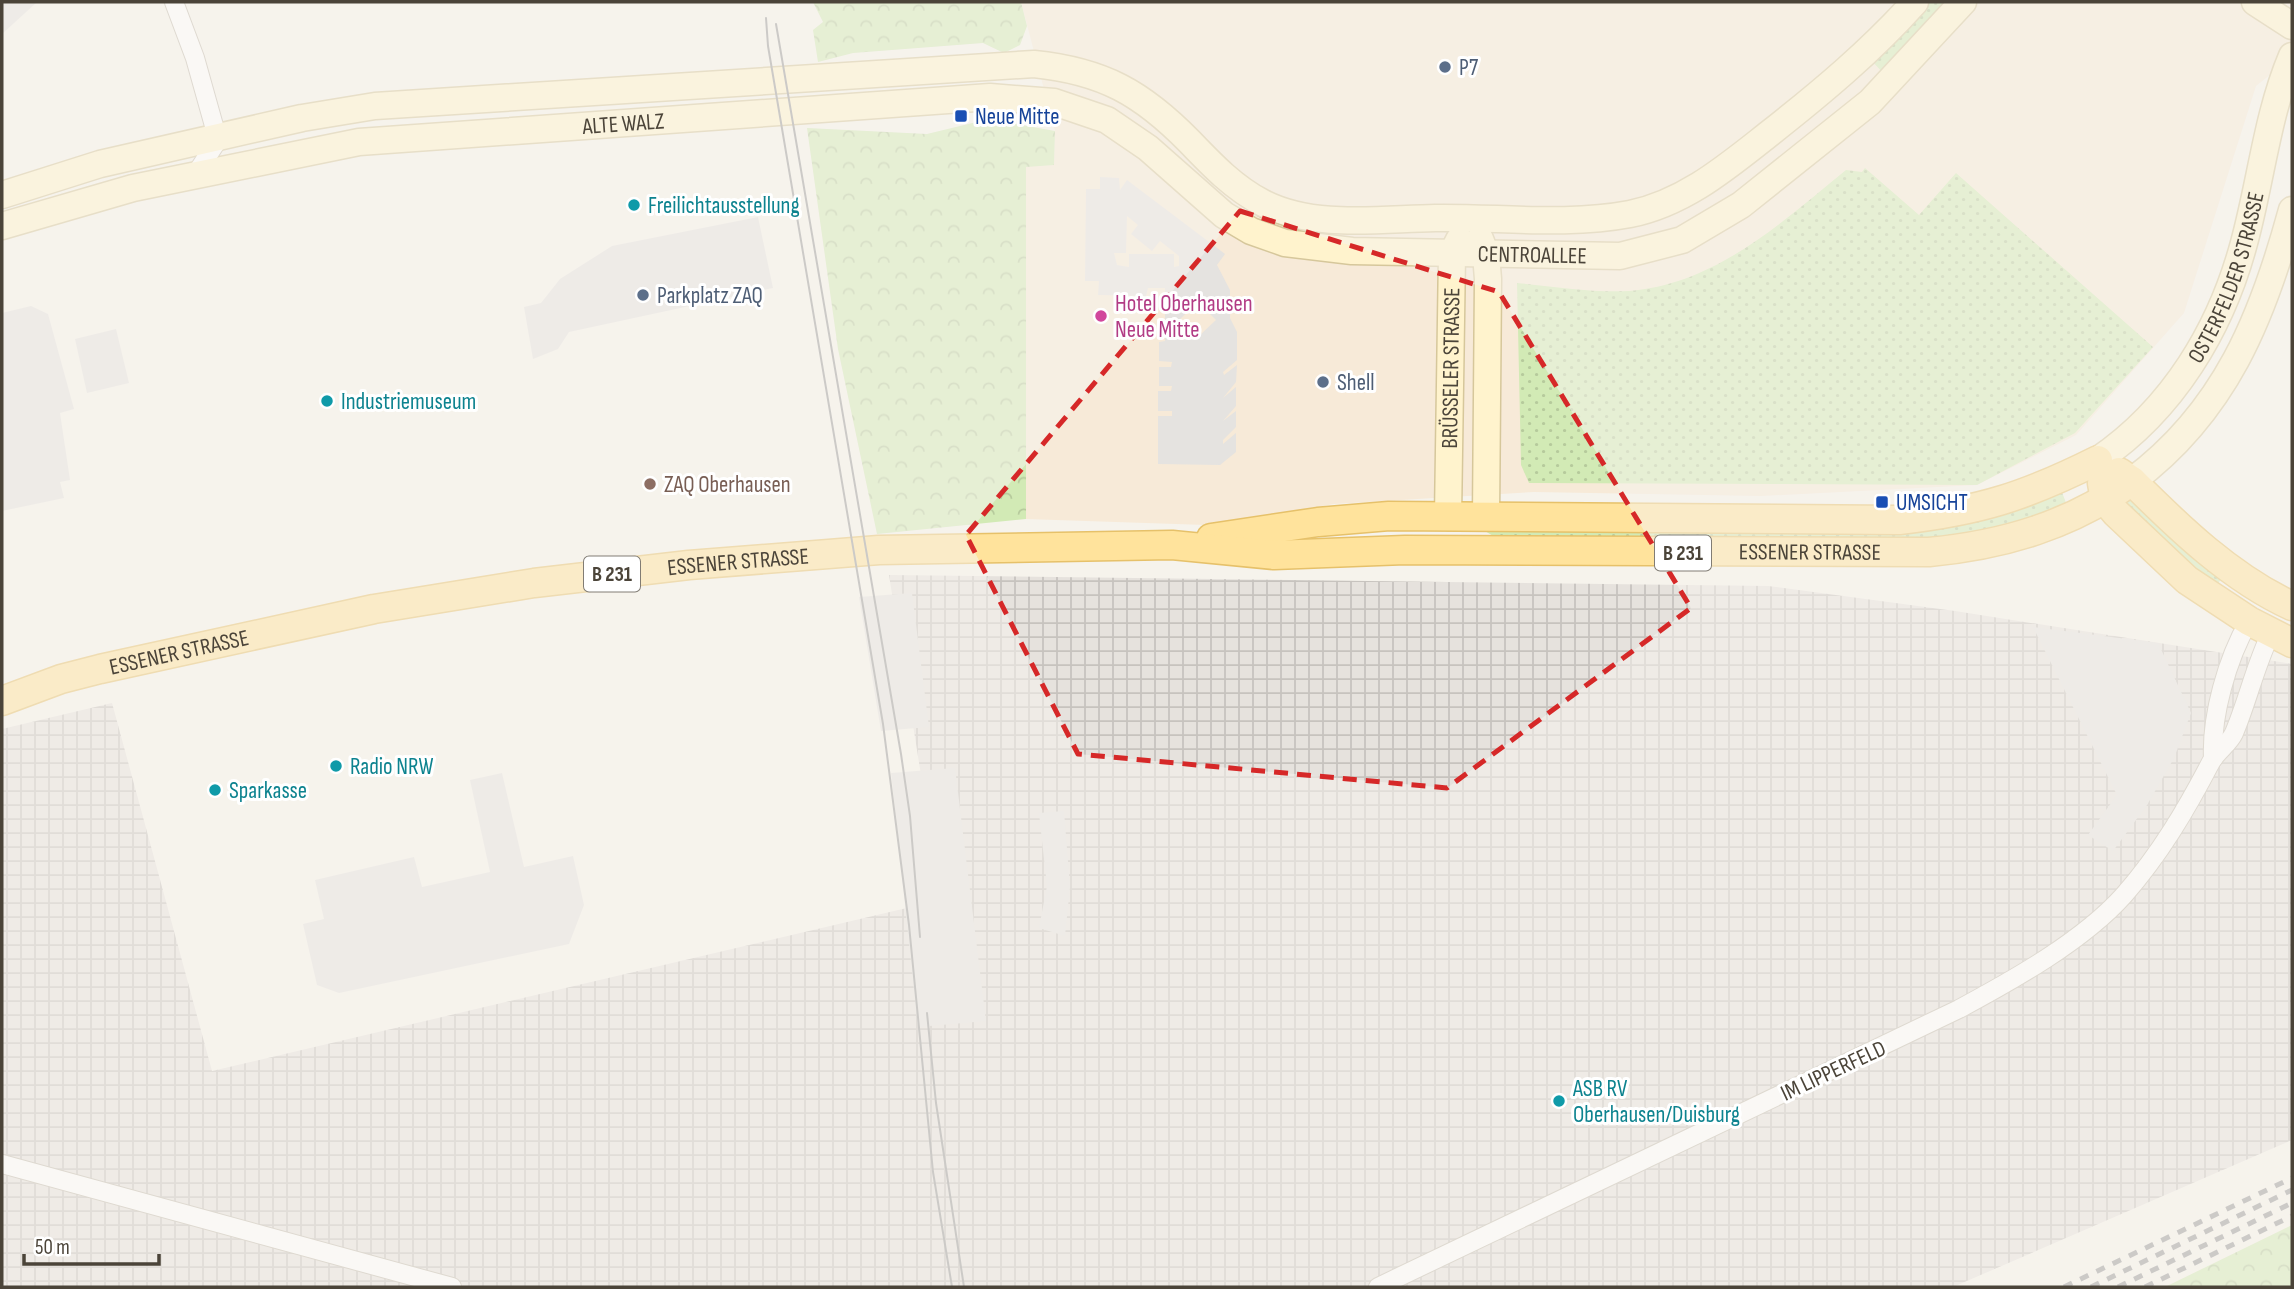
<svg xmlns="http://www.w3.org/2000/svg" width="2294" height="1289" font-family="'Sofia Sans Condensed',sans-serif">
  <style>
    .commercial { fill: #f7ead8 }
    .industrial { fill: url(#industrial-grid) }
    .grass { fill: url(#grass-dots) }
    .park { fill: url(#park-crowns) }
    .parking { fill: #e5e3e0; fill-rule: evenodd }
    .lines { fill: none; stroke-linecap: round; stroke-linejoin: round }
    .street-casing { stroke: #c2bbae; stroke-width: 20 }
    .secondary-casing { stroke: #d6c79b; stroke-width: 29 }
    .primary-casing { stroke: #e6c16a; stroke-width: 31 }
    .street { stroke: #fff; stroke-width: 18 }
    .secondary { stroke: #fff3cd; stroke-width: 26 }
    .primary { stroke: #ffe39c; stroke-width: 28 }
    .tram { stroke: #9a9a9a; stroke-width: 2 }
    .rail { stroke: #9a9a9a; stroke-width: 5; stroke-dasharray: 9 9; stroke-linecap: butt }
    .marked { fill: none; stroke: #d62828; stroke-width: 5; stroke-dasharray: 14 9; stroke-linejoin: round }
    .service-dot { fill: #5c6f8a; stroke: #fff; stroke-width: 2.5 }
    .transit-dot { fill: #1a4fb4; stroke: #fff; stroke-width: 2.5 }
    .culture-dot { fill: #0f9aa8; stroke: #fff; stroke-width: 2.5 }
    .hotel-dot { fill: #d1479c; stroke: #fff; stroke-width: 2.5 }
    .education-dot { fill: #8d6e63; stroke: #fff; stroke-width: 2.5 }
    .labels { text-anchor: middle; stroke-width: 6; stroke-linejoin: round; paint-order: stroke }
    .shield { fill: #fff; stroke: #817c74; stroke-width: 2 }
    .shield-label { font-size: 21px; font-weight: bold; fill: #4b4439 }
    .service-label { font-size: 23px; fill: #4e5e75; stroke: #fff; text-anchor: start }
    .transit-label { font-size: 23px; fill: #164399; stroke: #fff; text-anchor: start }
    .street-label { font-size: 23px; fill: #4b4439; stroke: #fff }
    .culture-label { font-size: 23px; fill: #0d838f; stroke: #fff; text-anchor: start }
    .hotel-label { font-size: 23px; fill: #b23c85; stroke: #fff; text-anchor: start }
    .education-label { font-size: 23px; fill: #785e54; stroke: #fff; text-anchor: start }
  </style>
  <defs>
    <pattern id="industrial-grid" width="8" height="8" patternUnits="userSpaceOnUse" patternTransform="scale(1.75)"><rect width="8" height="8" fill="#e6e2dd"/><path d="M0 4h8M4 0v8" fill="none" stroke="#c7c3be"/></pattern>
    <pattern id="grass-dots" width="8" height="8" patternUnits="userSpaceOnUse" patternTransform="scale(1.75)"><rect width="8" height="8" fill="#d2eab5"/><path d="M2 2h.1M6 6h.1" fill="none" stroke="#b6ca9c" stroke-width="1.8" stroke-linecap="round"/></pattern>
    <pattern id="park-crowns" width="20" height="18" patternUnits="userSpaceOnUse" patternTransform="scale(1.75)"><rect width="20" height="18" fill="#d2eab5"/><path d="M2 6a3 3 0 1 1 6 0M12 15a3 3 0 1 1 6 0" fill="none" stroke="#b6ca9c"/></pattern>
  </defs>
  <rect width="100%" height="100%" fill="#f6f3ec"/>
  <polygon class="commercial" points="1021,2 2292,2 2292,69 2271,74 2256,86 2184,313 2076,435 1977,485 1761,496 1534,492 1334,504 1206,525 1026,519 1026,166 1054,165 1055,131"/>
  <polygon class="industrial" points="889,575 1768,586 1955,611 2292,664 2292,1140 1953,1287 2,1287 2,729 112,703 212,1071 941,900"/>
  <g class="grass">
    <polygon points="1924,2 1949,2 1884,74 1871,60"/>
    <path d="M 1865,168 L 1919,215 L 1956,173 L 2153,347 L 2075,433 L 1977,485 L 1529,483 L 1521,465 L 1517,283 C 1553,286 1593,293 1629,291 C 1716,284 1781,223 1846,170 L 1862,172 Z"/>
    <polygon points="2060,487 2068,508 1949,541 1502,541 1483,530 1864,528"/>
    <polygon points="2134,499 2222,577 2215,589 2127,508 2128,501"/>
  </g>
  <g class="park">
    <polygon points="813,2 1021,2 1027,26 1020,45 1004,53 983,43 853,53 818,62 813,30 823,22"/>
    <polygon points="989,119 1055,131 1054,165 1026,167 1026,519 877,534 838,349 807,128 927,134"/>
    <polygon points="2292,1225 2292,1287 2165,1287"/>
  </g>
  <g class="parking">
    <polygon points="2,2 37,2 2,34"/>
    <path d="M 1100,177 L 1119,178 L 1120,190 L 1127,180 L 1225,254 L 1217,265 L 1230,290 L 1230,318 L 1237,332 L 1237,360 L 1223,372 L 1224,375 L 1237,365 L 1236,382 L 1223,398 L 1236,387 L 1236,406 L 1223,421 L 1236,411 L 1236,427 L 1223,440 L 1223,444 L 1236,433 L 1236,452 L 1220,465 L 1158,464 L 1158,416 L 1172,416 L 1172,411 L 1158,411 L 1158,391 L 1171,391 L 1172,386 L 1159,386 L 1159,367 L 1171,367 L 1172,362 L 1159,361 L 1159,342 L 1165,341 L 1165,288 L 1148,288 L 1146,296 L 1098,295 L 1099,281 L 1085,281 L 1086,189 L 1100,189 ZM 1127,216 L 1138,225 L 1131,234 L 1152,251 L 1160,241 L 1179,256 L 1179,266 L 1174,267 L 1174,254 L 1129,254 L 1129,267 L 1117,265 L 1114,253 L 1126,253 ZM 1198,302 L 1216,320 L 1198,337 L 1180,319 Z"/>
    <polygon points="758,217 773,288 569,332 558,349 533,359 524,307 541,303 560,279 612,246"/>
    <polygon points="31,306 48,314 74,409 60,413 70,480 60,482 64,498 2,511 2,313"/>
    <polygon points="116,329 129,383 87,393 75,339"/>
    <polygon points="912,593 929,727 881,731 859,597"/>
    <polygon points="2033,627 2158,643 2191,713 2174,758 2147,805 2113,851 2088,835 2117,795"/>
    <polygon points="955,768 986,1021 918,1027 891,773"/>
    <polygon points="502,773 524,867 573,856 584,905 569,944 339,993 317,985 303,924 324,919 315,880 414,857 422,887 490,872 470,780"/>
    <polygon points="1064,811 1070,887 1065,936 1039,928 1047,886 1039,813"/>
  </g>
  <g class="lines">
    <defs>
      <g id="street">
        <polyline points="174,2 195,58 218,140 195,175"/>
        <path d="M 2213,759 C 2211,716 2227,659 2249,621"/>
        <polyline points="2,1164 452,1287"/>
        <path d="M 1378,1287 L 1959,1009 C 2013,980 2083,941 2124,895 C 2160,854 2186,810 2211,762 C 2217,751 2229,744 2234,733 C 2248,700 2255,666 2271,633"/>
      </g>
      <g id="secondary">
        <polyline points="2255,2 2292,26"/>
        <path d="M 2,195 L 100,164 L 302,118 L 375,106 L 1034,64 C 1103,71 1142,93 1190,142 C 1212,165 1234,188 1263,203 C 1314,229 1379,219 1435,218 C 1498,217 1567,226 1630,214 C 1685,203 1728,166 1770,133 C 1822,92 1871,51 1915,2"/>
        <path id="s1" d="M 2,226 L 133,188 L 359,142 L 990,97 L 1054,102 L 1107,120 L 1148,148 L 1224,215 L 1251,231 L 1285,243 L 1352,251 L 1620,256 L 1682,240 L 1741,205 L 1870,102 L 1963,2"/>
        <polyline points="1480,239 1486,255 1488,279 1486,517"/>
        <path id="s2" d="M 2098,460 C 2173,409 2221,329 2244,243 C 2261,181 2267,115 2292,56"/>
        <path d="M 2132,481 C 2225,412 2263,317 2292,210"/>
        <path id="s3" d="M 1448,517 L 1452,254 L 1459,240"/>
      </g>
      <g id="primary">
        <path d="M 2119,472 L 2132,481 C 2179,528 2231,578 2292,606"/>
        <polyline points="2102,483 2105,500 2116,513 2187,580 2249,621 2292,643"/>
        <path d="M 1211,538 L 1318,522 L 1389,516 L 1899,520 C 1980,511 2026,496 2098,460"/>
        <path id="s4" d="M 2,701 L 61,679 L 100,669 L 374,609 L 534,583 L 689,565 L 879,550 L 1172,545 L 1274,555 L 1405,550 L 1929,552 C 2004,545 2071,525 2132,481"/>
      </g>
    </defs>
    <use href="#street" class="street-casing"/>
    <use href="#secondary" class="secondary-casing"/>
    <use href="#primary" class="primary-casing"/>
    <use href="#street" class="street"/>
    <use href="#secondary" class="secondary"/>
    <use href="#primary" class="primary"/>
    <g class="tram">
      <polyline points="766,18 768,46 883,724 909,925 933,1172 952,1287"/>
      <polyline points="776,24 901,754 910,816 920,937"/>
      <polyline points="927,1013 936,1103 964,1287"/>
    </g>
    <g class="rail">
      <polyline points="2064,1287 2292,1178"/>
      <polyline points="2091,1287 2292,1190"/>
      <polyline points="2118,1287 2292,1203"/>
      <polyline points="2145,1287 2292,1216"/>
    </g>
  </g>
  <path d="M0 0H2294V1289H0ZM 1240,211 L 1499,292 L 1691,608 L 1447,788 L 1078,754 L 966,535 Z" fill="#f6f3ec" fill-opacity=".55" fill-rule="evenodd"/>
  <path class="marked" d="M 1240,211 L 1499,292 L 1691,608 L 1447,788 L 1078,754 L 966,535 Z"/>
  <g class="service-dot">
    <circle cx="1445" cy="67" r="7"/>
    <circle cx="643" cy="295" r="7"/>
    <circle cx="1323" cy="382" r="7"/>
  </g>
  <g class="transit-dot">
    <rect x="954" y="109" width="14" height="14" rx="3.5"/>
    <rect x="1875" y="495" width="14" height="14" rx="3.5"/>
  </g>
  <g class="culture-dot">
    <circle cx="634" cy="205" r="7"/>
    <circle cx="327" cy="401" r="7"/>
    <circle cx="336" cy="766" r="7"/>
    <circle cx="215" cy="790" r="7"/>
    <circle cx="1559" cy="1101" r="7"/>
  </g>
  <circle class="hotel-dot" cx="1101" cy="316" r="7"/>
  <circle class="education-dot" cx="650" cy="484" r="7"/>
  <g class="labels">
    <g class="shield">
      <rect x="1655" y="535.5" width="56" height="35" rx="5"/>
      <rect x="584" y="556.5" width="56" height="35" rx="5"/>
    </g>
    <g class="shield-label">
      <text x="1683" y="560">B 231</text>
      <text x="612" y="581">B 231</text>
    </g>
    <g class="service-label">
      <text x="1459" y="75">P7</text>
      <text x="657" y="303">Parkplatz ZAQ</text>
      <text x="1337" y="390">Shell</text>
    </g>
    <g class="transit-label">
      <text x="975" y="124">Neue Mitte</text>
      <text x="1896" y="510">UMSICHT</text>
    </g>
    <g class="street-label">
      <text dy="8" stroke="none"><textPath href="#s1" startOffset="632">ALTE WALZ</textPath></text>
      <text dy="8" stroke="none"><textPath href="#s1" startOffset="1586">CENTROALLEE</textPath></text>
      <text dy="8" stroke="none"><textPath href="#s2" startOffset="229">OSTERFELDER STRASSE</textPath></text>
      <text dy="8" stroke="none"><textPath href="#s3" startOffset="149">BRÜSSELER STRASSE</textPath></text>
      <text dy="8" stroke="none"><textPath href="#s4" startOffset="1824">ESSENER STRASSE</textPath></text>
      <text dy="8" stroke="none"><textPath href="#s4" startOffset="751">ESSENER STRASSE</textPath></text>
      <text dy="8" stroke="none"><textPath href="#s4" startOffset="184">ESSENER STRASSE</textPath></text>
      <text transform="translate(1833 1070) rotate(-25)" y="8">IM LIPPERFELD</text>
    </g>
    <g class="culture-label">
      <text x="648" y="213">Freilichtausstellung</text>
      <text x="341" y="409">Industriemuseum</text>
      <text x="350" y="774">Radio NRW</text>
      <text x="229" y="798">Sparkasse</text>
      <text x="1573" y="1096">ASB RV<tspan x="1573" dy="26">Oberhausen/Duisburg</tspan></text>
    </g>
    <g class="hotel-label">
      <text x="1115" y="311">Hotel Oberhausen<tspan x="1115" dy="26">Neue Mitte</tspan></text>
    </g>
    <g class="education-label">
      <text x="664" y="492">ZAQ Oberhausen</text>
    </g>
  </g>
  <rect width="2294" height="1289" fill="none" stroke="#4b4439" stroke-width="7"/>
  <path d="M24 1254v10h135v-10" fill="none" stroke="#4b4439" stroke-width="3.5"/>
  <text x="35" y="1254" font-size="21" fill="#4b4439" stroke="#ffffff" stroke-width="5" paint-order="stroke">50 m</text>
</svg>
